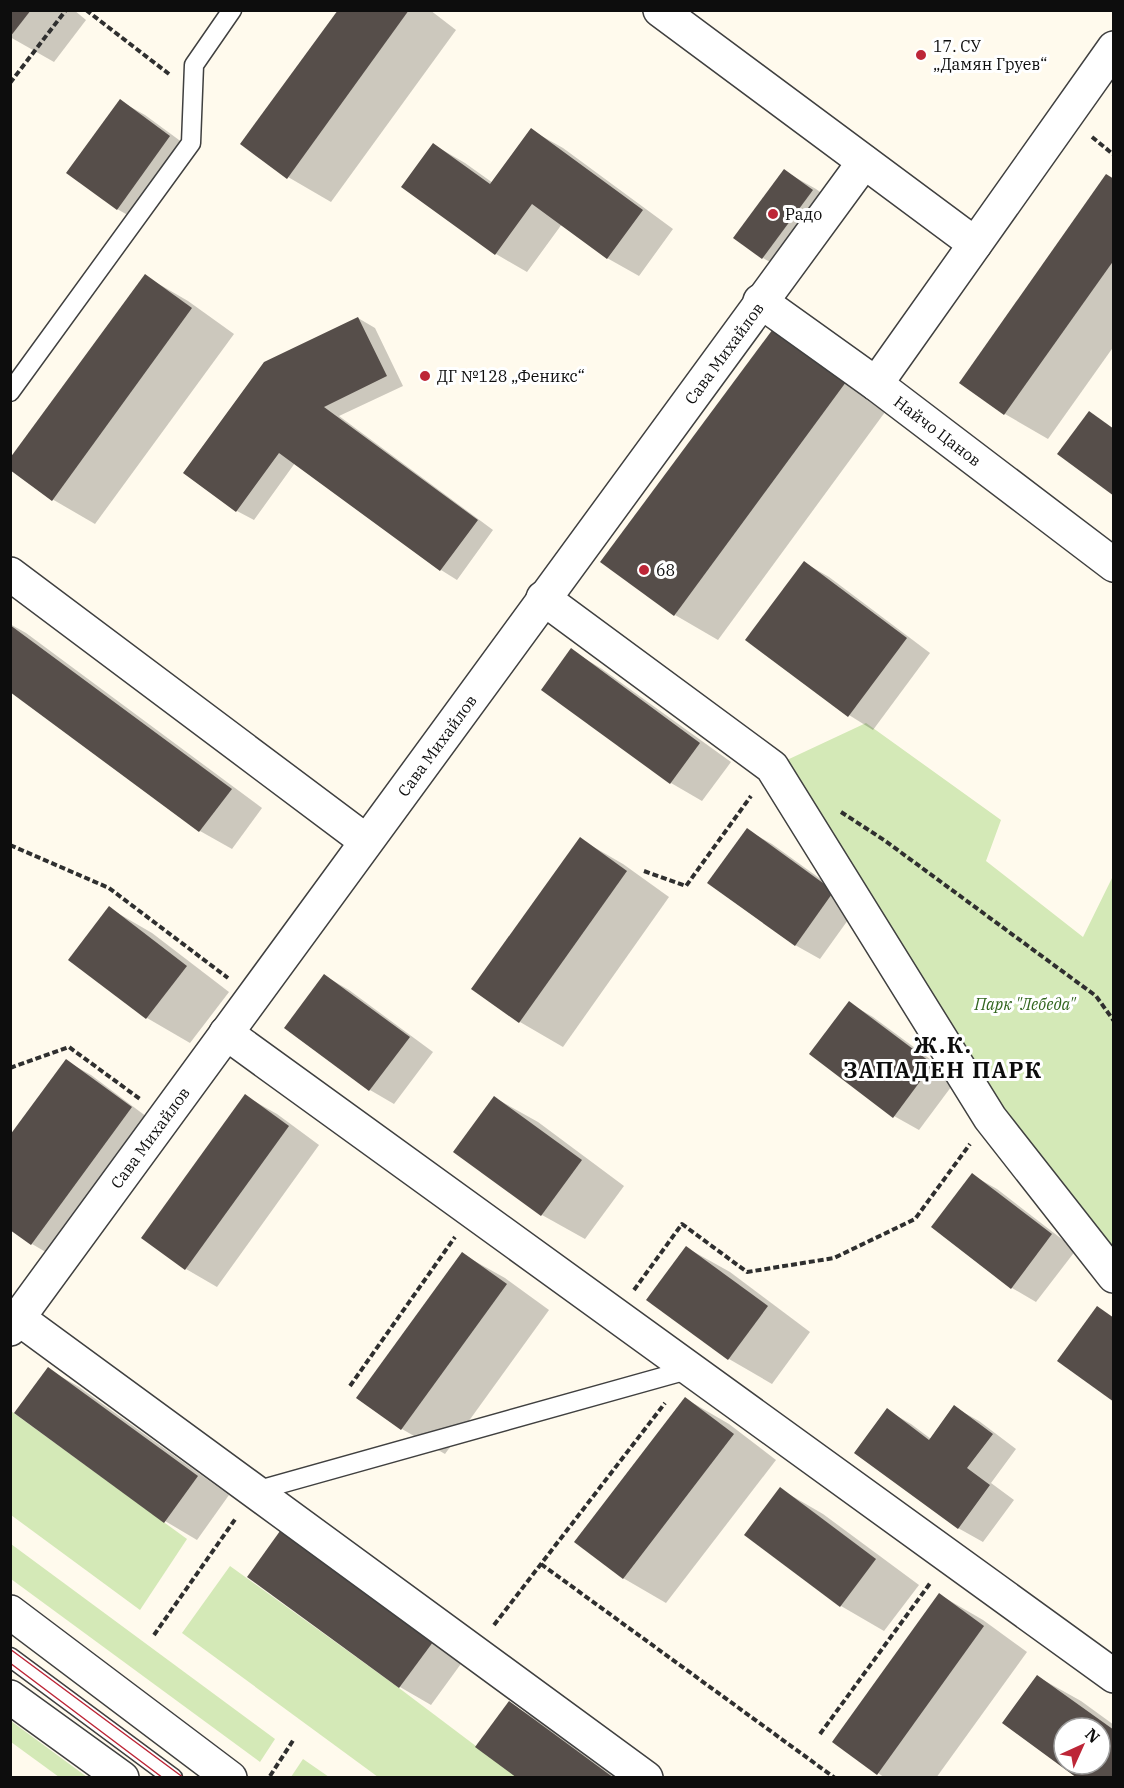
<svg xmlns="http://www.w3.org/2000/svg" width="1124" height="1788" font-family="'IBM Plex Serif',serif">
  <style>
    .green { fill: #d4e9b7 }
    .shadow { fill: #0003; fill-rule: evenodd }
    .building { fill: #564e4a; fill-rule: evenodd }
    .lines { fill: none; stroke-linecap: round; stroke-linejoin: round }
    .service-casing { stroke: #404040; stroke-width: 21 }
    .minor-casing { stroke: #404040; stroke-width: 36 }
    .tertiary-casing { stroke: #404040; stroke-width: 36 }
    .path { stroke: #2f2f2f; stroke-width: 4; stroke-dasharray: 6 3; stroke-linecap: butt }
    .service { stroke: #fff; stroke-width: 18 }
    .minor { stroke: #fff; stroke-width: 33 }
    .tertiary { stroke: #fff; stroke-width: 33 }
    .tram { stroke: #bd2637; stroke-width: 1.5 }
    .poi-dot { fill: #bd2637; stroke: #fff; stroke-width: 2 }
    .labels { text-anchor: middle; stroke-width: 6; stroke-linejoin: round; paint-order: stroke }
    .poi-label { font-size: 16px; fill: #0d0d0d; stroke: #fff; text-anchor: start }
    .street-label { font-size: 16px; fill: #0d0d0d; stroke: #fff }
    .park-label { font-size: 16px; font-style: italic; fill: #31651e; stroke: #fff }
    .district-label { font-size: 22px; font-weight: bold; letter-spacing: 1.5px; fill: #0d0d0d; stroke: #fff }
  </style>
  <rect width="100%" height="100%" fill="#fffaed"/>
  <g class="green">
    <polygon points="866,723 1001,820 986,861 1083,937 1113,876 1113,1276 772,767"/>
    <polygon points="11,1411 187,1539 140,1610 11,1515"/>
    <polygon points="11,1544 275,1739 260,1762 11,1579"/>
    <polygon points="230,1566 399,1688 517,1777 378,1777 182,1633"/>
    <polygon points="11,1721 87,1777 59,1777 11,1742"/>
    <polygon points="303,1759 329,1777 291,1777"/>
  </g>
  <g class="shadow">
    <polygon points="10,10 74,10 86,20 54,62 10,37"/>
    <polygon points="339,10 430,10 456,30 331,202 288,177 242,144"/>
    <polygon points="120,101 145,115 194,151 142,223 117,209"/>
    <polygon points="531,130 563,148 673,229 639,276 607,258 562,224 527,272 496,254 404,187 434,145 465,163 493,183"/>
    <polygon points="784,171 816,189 843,209 794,276 763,258"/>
    <polygon points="1114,180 1114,346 1048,439 1005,414 961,383"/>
    <polygon points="145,276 188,301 234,334 95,524 52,499"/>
    <polygon points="358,318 375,328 403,386 339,416 493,530 457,580 441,570 295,463 254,520 237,511 185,472"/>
    <polygon points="816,355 888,408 718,640 675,615"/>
    <polygon points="805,563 829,577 930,653 873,730 849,715"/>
    <polygon points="10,624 26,633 262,808 232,849 200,831 10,690"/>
    <polygon points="571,650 602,669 731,762 702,801 671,783"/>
    <polygon points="747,830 772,844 858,906 820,959 795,945"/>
    <polygon points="580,839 623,864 669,897 563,1047 520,1022"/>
    <polygon points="109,908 152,933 229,992 190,1043 147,1018 70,960"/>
    <polygon points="325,976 349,990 433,1052 394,1104 370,1090 287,1028"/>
    <polygon points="849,1003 873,1017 957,1079 919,1130 894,1116"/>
    <polygon points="66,1061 91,1075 155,1123 56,1258 32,1244"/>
    <polygon points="245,1096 277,1114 319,1145 217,1287 186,1269"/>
    <polygon points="495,1098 538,1122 624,1186 585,1239 542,1215"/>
    <polygon points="972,1175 997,1189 1076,1250 1036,1302 1012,1288"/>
    <polygon points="687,1248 730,1272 810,1332 772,1384 729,1359 648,1299"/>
    <polygon points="462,1254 505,1278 549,1310 445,1454 402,1429 358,1397"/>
    <polygon points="48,1369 79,1387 229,1495 197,1540 165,1521"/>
    <polygon points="686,1399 729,1424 776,1460 666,1603 623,1578"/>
    <polygon points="954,1407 979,1421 1016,1449 991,1483 1014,1500 983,1542 958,1528 887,1410 911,1424 931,1439"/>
    <polygon points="780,1489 823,1514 919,1585 884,1631 841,1606 746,1535"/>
    <polygon points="280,1533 312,1551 463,1661 431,1705 400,1687"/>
    <polygon points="940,1595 983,1620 1027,1652 936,1778 885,1778 834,1741"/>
    <path d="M 1038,1677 L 1081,1701 L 1114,1725 L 1114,1778 L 1080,1778 L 1004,1723 ZM 1064,1728 L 1100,1728 L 1100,1764 L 1064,1764 Z"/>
    <polygon points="509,1703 552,1728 621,1778 520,1778"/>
  </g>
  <g class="building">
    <polygon points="10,10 31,10 10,37"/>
    <polygon points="338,10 409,10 287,179 240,144"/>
    <polygon points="120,99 170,136 117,210 66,173"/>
    <polygon points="531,128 643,210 607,259 532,204 495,255 401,187 433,143 490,184"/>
    <polygon points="784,169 813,190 762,259 733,238"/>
    <polygon points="1106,174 1114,179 1114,260 1004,415 959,383"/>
    <polygon points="145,274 192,308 52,501 10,470 10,458"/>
    <polygon points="358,317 387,376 324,407 478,520 440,571 279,453 236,512 183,473 264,362"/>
    <polygon points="773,329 846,382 674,616 600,562"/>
    <polygon points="1089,411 1114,429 1114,496 1057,454"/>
    <polygon points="804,561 907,638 848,717 745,640"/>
    <polygon points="10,625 232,789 199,832 10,692"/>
    <polygon points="571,648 700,743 670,784 541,690"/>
    <polygon points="747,828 834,891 795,946 707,883"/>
    <polygon points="580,837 627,871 519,1023 471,989"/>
    <polygon points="109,906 187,966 146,1019 68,960"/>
    <polygon points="324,974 410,1037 369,1091 284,1028"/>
    <polygon points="849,1001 933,1064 893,1118 809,1054"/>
    <polygon points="66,1059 132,1107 31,1245 10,1230 10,1135"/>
    <polygon points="245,1094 289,1126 185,1270 141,1238"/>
    <polygon points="494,1096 582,1160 541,1216 453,1152"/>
    <polygon points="972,1173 1052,1234 1011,1289 931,1227"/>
    <polygon points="686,1246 768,1306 728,1360 646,1300"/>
    <polygon points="462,1252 507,1284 401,1430 356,1398"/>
    <polygon points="1097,1306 1114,1318 1114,1402 1057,1361"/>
    <polygon points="48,1367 198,1476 164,1523 14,1413"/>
    <polygon points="685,1397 734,1434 623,1579 574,1542"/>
    <polygon points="954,1405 993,1434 967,1468 990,1485 958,1529 854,1453 887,1408 929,1440"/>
    <polygon points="780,1487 876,1559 840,1607 744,1535"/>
    <polygon points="280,1531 433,1642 399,1688 247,1577"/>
    <polygon points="939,1593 984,1626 877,1775 832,1742"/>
    <path d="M 1037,1675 L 1114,1730 L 1114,1778 L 1077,1778 L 1002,1723 ZM 1064,1728 L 1100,1728 L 1100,1764 L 1064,1764 Z"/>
    <polygon points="509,1701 546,1728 614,1778 517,1778 475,1747"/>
  </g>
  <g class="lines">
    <defs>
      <g id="service">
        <polyline points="10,392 191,143 194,65 232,10"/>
        <polyline points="255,1491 691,1369"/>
        <polyline points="10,1657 173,1778"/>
      </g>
      <g id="minor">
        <polyline points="660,10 975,244"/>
        <path id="s1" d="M 760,301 L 876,384 L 1114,565"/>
        <polyline points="876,384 1114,48"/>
        <polyline points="10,574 366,841"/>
        <polyline points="543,598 772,767 990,1118 1114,1276"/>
        <polyline points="226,1033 1114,1676"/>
        <polyline points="18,1318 646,1778"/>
        <path id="s2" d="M 10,1329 L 864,162"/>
      </g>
      <g id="tertiary">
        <polyline points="10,1612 230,1778"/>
        <polyline points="10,1697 122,1778"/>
      </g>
    </defs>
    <use href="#service" class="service-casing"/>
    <use href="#minor" class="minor-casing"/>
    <use href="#tertiary" class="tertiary-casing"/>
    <g class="path">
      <polyline points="86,10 169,74"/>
      <polyline points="10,83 66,10"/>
      <polyline points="1092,137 1114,155"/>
      <polyline points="841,812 884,840 1096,996 1114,1021"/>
      <polyline points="10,845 109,888 228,978"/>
      <polyline points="644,871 686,886 751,796"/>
      <polyline points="10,1068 69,1047 140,1099"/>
      <polyline points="634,1290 682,1224 747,1272 834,1258 915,1219 970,1144"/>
      <polyline points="350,1386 455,1237"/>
      <polyline points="541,1564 835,1778"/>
      <polyline points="494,1625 665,1403"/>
      <polyline points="154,1635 236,1518"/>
      <polyline points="820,1734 931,1582"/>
      <polyline points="270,1776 294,1739"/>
    </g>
    <use href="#service" class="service"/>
    <use href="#minor" class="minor"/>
    <use href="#tertiary" class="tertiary"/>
    <g class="tram">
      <polyline points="10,1649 184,1778"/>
      <polyline points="10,1663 163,1778"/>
    </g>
  </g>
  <g class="poi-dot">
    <circle cx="921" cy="55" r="6"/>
    <circle cx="773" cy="214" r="6"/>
    <circle cx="425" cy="376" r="6"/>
    <circle cx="644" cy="570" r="6"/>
  </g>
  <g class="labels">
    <g class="poi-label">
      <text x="933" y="52">17. СУ<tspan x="933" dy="18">„Дамян Груев“</tspan></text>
      <text x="785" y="220">Радо</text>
      <text x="437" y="382">ДГ №128 „Феникс“</text>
      <text x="656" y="576">68</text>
    </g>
    <g class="street-label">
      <text dy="6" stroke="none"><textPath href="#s2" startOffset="1209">Сава Михайлов</textPath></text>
      <text dy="6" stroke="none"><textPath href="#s1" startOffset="220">Найчо Цанов</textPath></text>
      <text dy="6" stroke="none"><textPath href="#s2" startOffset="723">Сава Михайлов</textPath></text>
      <text dy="6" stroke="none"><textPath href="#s2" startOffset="237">Сава Михайлов</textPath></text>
    </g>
    <g class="park-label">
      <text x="1025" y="1010">Парк "Лебеда"</text>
    </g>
    <g class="district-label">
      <text x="943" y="1053">Ж.К.<tspan x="943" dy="25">ЗАПАДЕН ПАРК</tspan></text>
    </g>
  </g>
  <rect width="1124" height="1788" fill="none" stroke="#0d0d0d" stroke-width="24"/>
  <g transform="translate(1082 1746) rotate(45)"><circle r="28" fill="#ffffff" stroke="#9e9e9e" stroke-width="1.5"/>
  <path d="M0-4.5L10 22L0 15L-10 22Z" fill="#bd2637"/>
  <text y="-9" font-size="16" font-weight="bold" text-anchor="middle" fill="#0d0d0d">N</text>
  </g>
</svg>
